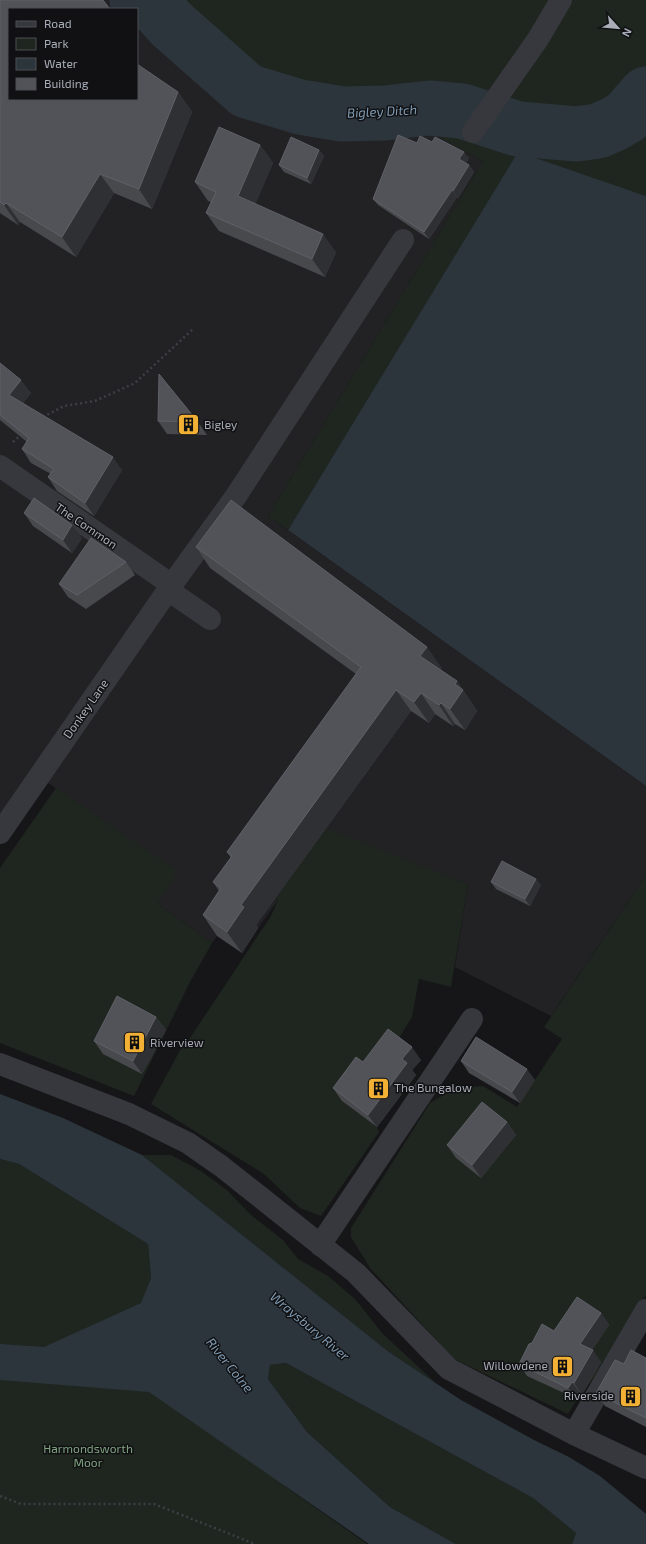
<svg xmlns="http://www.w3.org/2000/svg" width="646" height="1544" font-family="'Exo 2',sans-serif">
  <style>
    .built { fill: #222225; fill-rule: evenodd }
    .green { fill: #1e261f }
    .water { fill: #2c353c }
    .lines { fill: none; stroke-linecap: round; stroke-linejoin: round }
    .river { stroke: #2c353c; stroke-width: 55 }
    .path { stroke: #3d3f44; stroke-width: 2.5; stroke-dasharray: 2 3; stroke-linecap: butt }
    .minor { stroke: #37383d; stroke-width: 22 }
    .wall { fill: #47494d }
    .shaded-wall { fill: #2f3033 }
    .building { fill: #525359; stroke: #5f6168 }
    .labels { text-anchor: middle; stroke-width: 3; stroke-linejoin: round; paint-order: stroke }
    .poi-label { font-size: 12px; fill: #a8adb8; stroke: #111113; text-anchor: start }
    .street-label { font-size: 12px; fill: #a8adb8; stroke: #111113 }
    .park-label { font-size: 12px; fill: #7fa381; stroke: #111113 }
    .water-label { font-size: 13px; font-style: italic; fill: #7f9bb3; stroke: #111113 }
  </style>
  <rect width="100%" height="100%" fill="#161618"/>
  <path class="built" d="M 0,0 L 137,0 L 155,6 L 171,24 L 247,91 L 300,107 L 342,114 L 385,113 L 436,136 L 483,161 L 268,516 L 646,786 L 646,875 L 551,1016 L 455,967 L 468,884 L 326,829 L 276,898 L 278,900 L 241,952 L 217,936 L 212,943 L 158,904 L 177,871 L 35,774 L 0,824 ZM 9,9 L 137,9 L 137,99 L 9,99 Z"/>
  <g class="green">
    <polygon points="138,0 646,0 646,196 518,153 288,530 268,516 483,161 436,136 385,114 342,114 300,107 265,97 171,24 155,6"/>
    <polygon points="56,788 178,871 158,904 212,943 190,982 134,1096 0,1043 0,868"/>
    <polygon points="326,828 468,884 451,987 419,979 412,1017 397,1041 342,1101 377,1127 379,1132 321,1216 300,1208 264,1174 151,1104 185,1041 188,1041 271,916 278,900 276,898"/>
    <polygon points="646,875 646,1295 610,1358 577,1399 568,1414 454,1359 370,1268 351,1237 351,1228 430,1103 455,1088 483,1086 517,1107 562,1039 544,1027"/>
    <polygon points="142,1155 171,1155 201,1171 227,1190 250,1214 283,1240 298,1259 328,1276 355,1299 383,1334 438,1385 389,1352"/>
    <polygon points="0,1159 19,1164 148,1244 151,1278 142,1303 286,1487 367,1544 0,1544"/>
    <polygon points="286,1363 533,1498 576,1533 572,1544 456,1544 390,1507 307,1432 268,1379 270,1365"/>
  </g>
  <g class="water">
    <polygon points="518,152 646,196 646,786 288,530"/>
    <polygon points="0,1094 63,1118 142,1155 389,1352 461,1400 534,1440 569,1457 600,1476 646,1514 646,1544 572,1544 576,1533 533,1498 286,1363 270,1365 268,1379 307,1432 390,1507 456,1544 369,1544 149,1392 0,1380 0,1344 44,1347 141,1303 151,1278 148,1244 19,1164 0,1159"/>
  </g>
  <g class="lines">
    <polyline class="river" points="137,0 155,6 171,24 247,91 300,107 342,114 385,113 429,108 462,111 518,129 577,134 598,131 614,124 626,117 646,94"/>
    <g class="path">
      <polyline points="43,417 64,406 95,401 135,383 193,329"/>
      <polyline points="13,442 21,435"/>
      <polyline points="0,1496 21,1504 154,1504 255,1544"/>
    </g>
    <g class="minor">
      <polyline points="473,132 538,39 561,0"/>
      <polyline points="0,466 172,585"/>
      <polyline points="168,590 210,619"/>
      <polyline points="0,833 168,590 236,496 403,240"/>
      <polyline points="0,1064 129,1114 188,1143 221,1166 356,1273 449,1369 574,1434 646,1468"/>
      <polyline points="320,1245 472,1019"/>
      <polyline points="574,1434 646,1310"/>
    </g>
  </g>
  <g class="wall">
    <polygon points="0,0 9,9 178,92 192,112 152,209 114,193 76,257 20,222 18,225 0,213"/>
    <polygon points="432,142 469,158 466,163 469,165 474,172 458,198 457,197 429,239 378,205 373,199 417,143"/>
    <polygon points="260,145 273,163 255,204 336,252 325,277 219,231 206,213 211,202 208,201 195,182"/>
    <polygon points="319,150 324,156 311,184 284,172 279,165"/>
    <polygon points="0,363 31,393 23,403 122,470 94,516 57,491 48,477 51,474 31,463 22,449 27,442 0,420"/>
    <polygon points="158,421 198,422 207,435 167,434"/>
    <polygon points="24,513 82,538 72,553 33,526"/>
    <polygon points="196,547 442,668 440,670 457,681 477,711 465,730 455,724 453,726 435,714 429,723 411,711 256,925 258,928 242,953 217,936 203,915 219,891 213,882 231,858 227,852 356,674 210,568"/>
    <polygon points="126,562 135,575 86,609 68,597 59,584"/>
    <polygon points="491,882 541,885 530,906 496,889"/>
    <polygon points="156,1017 166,1030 142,1074 103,1054 94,1041"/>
    <polygon points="421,1060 412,1070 416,1075 377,1127 342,1101 333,1088 363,1062"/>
    <polygon points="461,1061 535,1080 520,1103 469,1073"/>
    <polygon points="507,1122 516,1135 481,1178 456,1158 447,1145"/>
    <polygon points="601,1313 609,1325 592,1350 601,1362 582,1395 580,1393 577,1399 527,1376 519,1364 532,1343 554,1331"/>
    <polygon points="646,1358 646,1427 605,1406 596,1393 624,1364"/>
  </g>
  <g class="shaded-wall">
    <polygon points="178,92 192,112 152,209 139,189"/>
    <polygon points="260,145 273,163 251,215 238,196"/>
    <polygon points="319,150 324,156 311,184 307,178"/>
    <polygon points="464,152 469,158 464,166 459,159"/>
    <polygon points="469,165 474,172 458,198 453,191"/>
    <polygon points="100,174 114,193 76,257 62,237"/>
    <polygon points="452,190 457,197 429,239 424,232"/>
    <polygon points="6,203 20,222 18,225 4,205"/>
    <polygon points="323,234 336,252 325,277 312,259"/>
    <polygon points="21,380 31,393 19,408 9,395"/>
    <polygon points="113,457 122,470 94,516 85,503"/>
    <polygon points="72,525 82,538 72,553 63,540"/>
    <polygon points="427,647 442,668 435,677 420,656"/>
    <polygon points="457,681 477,711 465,730 450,709 455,684"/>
    <polygon points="396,690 411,711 256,925 258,928 242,953 227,932 241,905"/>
    <polygon points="421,693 435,714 429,723 414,702"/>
    <polygon points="441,703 455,724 453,726 439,705"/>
    <polygon points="536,879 541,885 530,906 525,899"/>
    <polygon points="156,1017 166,1030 142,1074 133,1061"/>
    <polygon points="412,1047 421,1060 412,1070 416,1075 377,1127 368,1115 402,1059"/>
    <polygon points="527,1069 535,1080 520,1103 512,1092"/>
    <polygon points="507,1122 516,1135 481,1178 472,1165"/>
    <polygon points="601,1313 609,1325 589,1355 580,1344"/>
    <polygon points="593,1350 601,1362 582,1395 574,1383"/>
    <polygon points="572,1382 580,1393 577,1399 568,1388"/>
  </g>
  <g class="building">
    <polygon points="0,0 103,0 110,9 9,9 9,99 137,99 137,64 178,92 139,189 100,174 62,237 6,203 4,205 0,202"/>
    <polygon points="219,127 260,145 238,196 323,234 312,259 206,213 216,192 195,182"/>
    <polygon points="398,135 417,143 420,136 432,142 435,137 464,152 459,159 469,165 453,191 452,190 424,232 373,199"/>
    <polygon points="291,137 319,150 307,178 279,165"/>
    <polygon points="0,363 21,380 9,395 113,457 85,503 48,477 54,469 22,449 29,438 0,415"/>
    <polygon points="159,374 198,422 158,421"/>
    <polygon points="34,498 72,525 63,540 24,513"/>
    <polygon points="231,500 427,647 420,656 457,681 455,684 463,690 450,709 441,703 439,705 421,693 414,702 396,690 241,905 244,907 227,932 203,915 221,888 213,882 232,856 227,852 361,667 196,547"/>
    <polygon points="91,538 126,562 77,595 59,584"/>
    <polygon points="502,861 536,879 525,899 491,882"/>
    <polygon points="117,996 156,1017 133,1061 94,1041"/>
    <polygon points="388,1029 412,1047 402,1059 407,1063 368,1115 333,1088 356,1057 363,1062"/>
    <polygon points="476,1037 527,1069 512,1092 461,1061"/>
    <polygon points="482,1102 507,1122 472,1165 447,1145"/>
    <polygon points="577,1297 601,1313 580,1344 593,1350 574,1383 572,1382 568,1388 519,1364 529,1344 532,1343 542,1324 554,1331"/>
    <polygon points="631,1350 646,1358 646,1418 596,1393 615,1360 624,1364"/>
  </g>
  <defs>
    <symbol id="building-square" viewBox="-11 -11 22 22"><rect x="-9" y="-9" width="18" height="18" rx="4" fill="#f2b134" stroke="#111113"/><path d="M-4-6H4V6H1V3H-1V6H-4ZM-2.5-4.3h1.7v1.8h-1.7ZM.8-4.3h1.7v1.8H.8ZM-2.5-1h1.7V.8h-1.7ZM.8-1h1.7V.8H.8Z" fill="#111"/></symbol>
  </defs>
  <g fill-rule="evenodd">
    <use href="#building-square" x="176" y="412" width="25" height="25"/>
    <use href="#building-square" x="122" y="1030" width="25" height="25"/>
    <use href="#building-square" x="366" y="1076" width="25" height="25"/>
    <use href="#building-square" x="550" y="1354" width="25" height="25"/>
    <use href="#building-square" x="618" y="1384" width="25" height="25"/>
  </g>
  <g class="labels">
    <g class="poi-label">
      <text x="204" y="429">Bigley</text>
      <text x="150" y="1047">Riverview</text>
      <text x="394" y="1092">The Bungalow</text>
      <text x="548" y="1370" text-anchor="end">Willowdene</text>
      <text x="614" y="1400" text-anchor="end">Riverside</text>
    </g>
    <g class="street-label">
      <text transform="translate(86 526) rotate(34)" y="4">The Common</text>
      <text transform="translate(86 709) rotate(-55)" y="4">Donkey Lane</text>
    </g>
    <g class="park-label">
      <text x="88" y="1453">Harmondsworth<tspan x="88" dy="14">Moor</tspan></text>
    </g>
    <g class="water-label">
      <text transform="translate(382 111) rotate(-3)" y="5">Bigley Ditch</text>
      <text transform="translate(310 1326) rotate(40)" y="5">Wraysbury River</text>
      <text transform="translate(230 1365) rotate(51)" y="5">River Colne</text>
    </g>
  </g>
  <rect x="8" y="8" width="130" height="92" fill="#111113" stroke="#4d4f55"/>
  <rect x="16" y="21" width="20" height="6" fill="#37383d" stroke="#4d4f55"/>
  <text x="44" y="28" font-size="12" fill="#a8adb8">Road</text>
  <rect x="16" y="38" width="20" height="12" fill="#1e261f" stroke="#4d4f55"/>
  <text x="44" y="48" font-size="12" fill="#a8adb8">Park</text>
  <rect x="16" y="58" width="20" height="12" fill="#2c353c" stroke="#4d4f55"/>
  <text x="44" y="68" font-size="12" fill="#a8adb8">Water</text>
  <rect x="16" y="78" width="20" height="12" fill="#525359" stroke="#4d4f55"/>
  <text x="44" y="88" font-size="12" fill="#a8adb8">Building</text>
  <g transform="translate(618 28) rotate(117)" stroke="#111113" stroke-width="3" paint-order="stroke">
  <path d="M0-3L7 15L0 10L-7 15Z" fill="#a8adb8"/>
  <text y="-6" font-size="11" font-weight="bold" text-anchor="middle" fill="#a8adb8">N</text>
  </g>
</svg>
